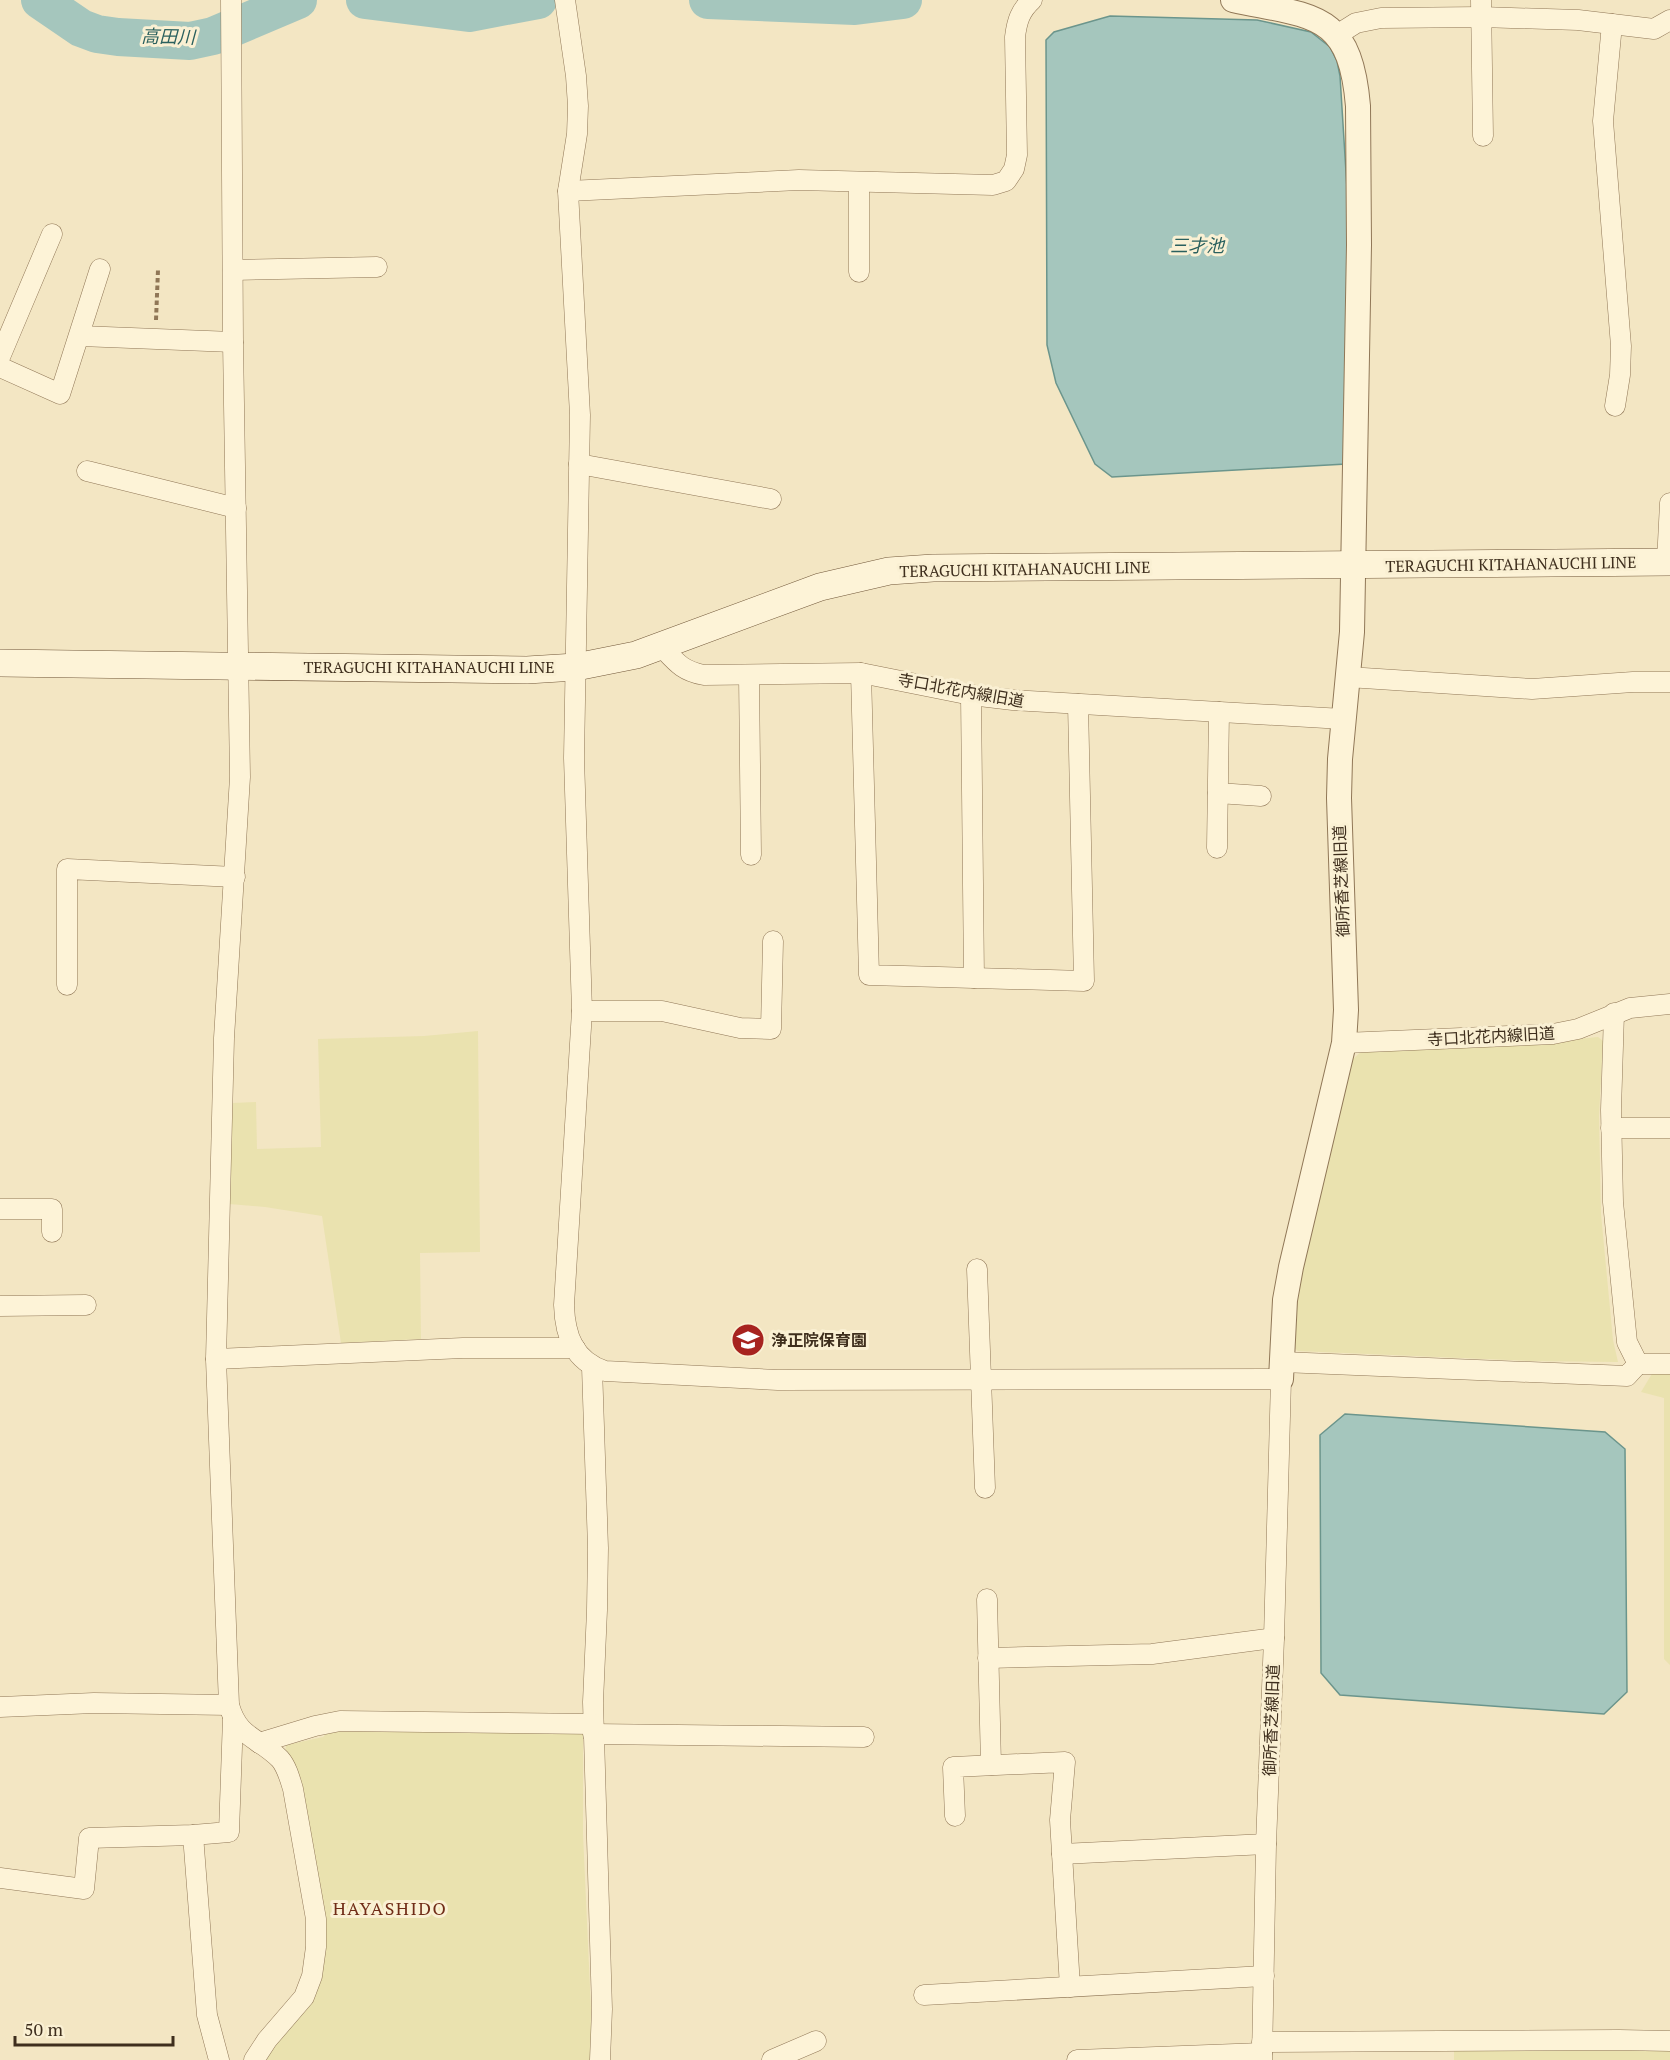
<svg xmlns="http://www.w3.org/2000/svg" width="1670" height="2060" font-family="'PT Serif','Noto Sans JP',serif">
  <style>
    .farmland { fill: #eae2af }
    .water { fill: #a5c6bd; stroke: #6b958c; stroke-width: 1.5 }
    .lines { fill: none; stroke-linecap: round; stroke-linejoin: round }
    .river { stroke: #a5c6bd; stroke-width: 38 }
    .minor-casing { stroke: #907757; stroke-width: 21 }
    .tertiary-casing { stroke: #907757; stroke-width: 26 }
    .secondary-casing { stroke: #72583a; stroke-width: 28 }
    .path { stroke: #907757; stroke-width: 4; stroke-dasharray: 4.5 3; stroke-linecap: butt }
    .minor { stroke: #fdf3d7; stroke-width: 20 }
    .tertiary { stroke: #fdf3d7; stroke-width: 24 }
    .secondary { stroke: #fdf3d7; stroke-width: 27 }
    .labels { text-anchor: middle; stroke-width: 6; stroke-linejoin: round; paint-order: stroke }
    .street-label { font-size: 16px; fill: #3e2e1d; stroke: #faf0d3 }
    .poi-label { font-size: 16px; font-weight: bold; fill: #3e2e1d; stroke: #faf0d3; text-anchor: start }
    .water-label { font-size: 18px; font-style: italic; fill: #2a605e; stroke: #faf0d3 }
    .neighbourhood-label { font-size: 18px; letter-spacing: 1.5px; fill: #702c17; stroke: #faf0d3 }
  </style>
  <rect width="100%" height="100%" fill="#f3e6c3"/>
  <g class="farmland">
    <polygon points="478,1031 480,1252 420,1253 421,1339 341,1343 322,1216 265,1207 229,1204 232,1103 256,1102 257,1149 321,1147 318,1039 424,1036"/>
    <polygon points="1598,1037 1603,1041 1599,1116 1601,1214 1613,1340 1618,1362 1531,1361 1298,1351 1293,1347 1294,1322 1308,1239 1353,1059 1362,1051 1537,1043"/>
    <polygon points="1653,1372 1670,1372 1670,1665 1664,1659 1664,1398 1641,1392"/>
    <polygon points="353,1728 583,1733 583,1834 592,2032 590,2060 261,2060 321,1967 285,1752 286,1745 323,1737 328,1732"/>
    <polygon points="1670,2047 1670,2060 1454,2060 1454,2049"/>
  </g>
  <g class="water">
    <polygon points="1110,16 1257,20 1311,32 1330,47 1337,61 1340,76 1348,204 1346,464 1112,477 1095,464 1056,383 1047,345 1046,40 1054,32"/>
    <polygon points="1345,1414 1605,1432 1625,1449 1627,1692 1604,1714 1340,1695 1321,1673 1320,1435"/>
  </g>
  <g class="lines">
    <g class="river">
      <polyline points="40,0 81,28 97,34 118,37 190,41 213,36 298,0"/>
      <polyline points="365,0 469,13 538,0"/>
      <polyline points="708,0 855,6 903,0"/>
    </g>
    <defs>
      <g id="minor">
        <path d="M 231,0 L 233,342 L 240,777 L 224,1038 L 216,1359 L 229,1705 C 238,1738 258,1737 280,1759 C 287,1767 290,1779 293,1789 L 316,1919 L 316,1947 L 312,1976 L 304,1997 L 267,2040 L 254,2060"/>
        <path d="M 565,0 L 576,76 L 578,106 L 577,134 L 568,191 L 580,415 L 574,758 L 582,1011 L 564,1305 C 565,1336 574,1361 605,1371 L 778,1380 L 1281,1379 L 1274,1638 L 1266,1844 L 1262,2060"/>
        <polyline points="1481,0 1483,136"/>
        <polyline points="1612,24 1603,121 1621,346 1620,375 1615,406"/>
        <polyline points="1337,35 1356,23 1381,18 1481,17 1578,20 1654,29 1670,20"/>
        <polyline points="859,182 859,272"/>
        <path d="M 568,191 L 799,180 L 993,185 L 1006,181 L 1014,169 L 1017,155 L 1015,37 C 1017,21 1020,11 1032,0"/>
        <polyline points="233,270 377,267"/>
        <polyline points="80,336 233,342"/>
        <polyline points="0,357 52,234"/>
        <polyline points="0,367 60,394 100,269"/>
        <polyline points="579,464 771,499"/>
        <polyline points="87,471 236,508"/>
        <polyline points="1667,562 1670,503"/>
        <path d="M 661,646 C 676,662 682,671 704,675 L 861,673 L 971,695 L 1013,700 L 1343,719"/>
        <polyline points="861,673 869,975 1084,981 1078,704"/>
        <polyline points="749,675 751,855"/>
        <polyline points="1348,677 1532,689 1633,682 1670,682"/>
        <polyline points="971,695 974,978"/>
        <polyline points="1218,793 1261,796"/>
        <polyline points="1217,848 1219,712"/>
        <polyline points="67,985 67,869 235,877"/>
        <polyline points="582,1011 662,1011 740,1028 771,1029 773,941"/>
        <polyline points="1614,1013 1611,1110 1613,1202 1627,1342 1638,1364 1670,1364"/>
        <polyline points="1344,1043 1553,1034 1578,1029 1630,1008 1670,1004"/>
        <polyline points="1611,1128 1670,1128"/>
        <polyline points="0,1209 52,1209 52,1232"/>
        <polyline points="977,1269 985,1488"/>
        <polyline points="0,1306 86,1305"/>
        <polyline points="216,1359 463,1348 575,1348"/>
        <polyline points="1282,1362 1627,1376 1638,1364"/>
        <polyline points="592,1367 598,1548 597,1610 593,1702 602,2009 600,2060"/>
        <polyline points="987,1599 991,1765"/>
        <polyline points="988,1658 1152,1654 1274,1638"/>
        <polyline points="0,1707 94,1703 229,1705"/>
        <polyline points="593,1734 864,1737"/>
        <polyline points="259,1743 315,1726 340,1721 593,1724"/>
        <polyline points="955,1816 953,1767 1065,1762 1060,1820 1070,1987"/>
        <polyline points="193,1835 207,2015 219,2060"/>
        <polyline points="1062,1854 1266,1844"/>
        <polyline points="0,1878 84,1889 89,1838 193,1835 229,1832 233,1718"/>
        <polyline points="924,1995 1264,1976"/>
        <polyline points="1262,2042 1619,2040 1670,2041"/>
        <polyline points="772,2060 816,2041"/>
        <polyline points="1077,2060 1262,2053"/>
      </g>
      <path id="tertiary" d="M 1233,0 C 1313,17 1350,11 1358,106 L 1359,245 L 1352,632 L 1340,759 L 1339,798 L 1346,1010 L 1344,1043 L 1291,1267 L 1285,1300 L 1281,1379"/>
      <polyline id="secondary" points="0,663 527,670 576,667 636,655 820,587 889,571 933,568 1670,562"/>
    </defs>
    <use href="#minor" class="minor-casing"/>
    <use href="#tertiary" class="tertiary-casing"/>
    <use href="#secondary" class="secondary-casing"/>
    <polyline class="path" points="156,320 158,270"/>
    <use href="#minor" class="minor"/>
    <use href="#tertiary" class="tertiary"/>
    <use href="#secondary" class="secondary"/>
  </g>
  <defs>
    <symbol id="school-disc" viewBox="-11 -11 22 22"><circle r="9.5" fill="#a7231f" stroke="#faf0d3"/><path d="M0-5L7-2L0 1L-7-2ZM-4 1L0 2.5L4 1V4Q0 6-4 4Z" fill="#fff"/></symbol>
  </defs>
  <g fill-rule="evenodd">
    <use href="#school-disc" x="729" y="1321" width="38" height="38"/>
  </g>
  <g class="labels">
    <g class="street-label">
      <text transform="translate(1511 564) rotate(-1)" y="6">TERAGUCHI KITAHANAUCHI LINE</text>
      <text transform="translate(1025 569) rotate(-1)" y="6">TERAGUCHI KITAHANAUCHI LINE</text>
      <text x="429" y="673">TERAGUCHI KITAHANAUCHI LINE</text>
      <text transform="translate(961 690) rotate(10)" y="6">寺口北花内線旧道</text>
      <text transform="translate(1341 881) rotate(-92)" y="6">御所香芝線旧道</text>
      <text transform="translate(1491 1036) rotate(-3)" y="6">寺口北花内線旧道</text>
      <text transform="translate(1271 1720) rotate(-88)" y="6">御所香芝線旧道</text>
    </g>
    <g class="poi-label">
      <text x="771" y="1346">浄正院保育園</text>
    </g>
    <g class="water-label">
      <text transform="translate(168 37) rotate(1)" y="6">高田川</text>
      <text x="1197" y="252">三才池</text>
    </g>
    <g class="neighbourhood-label">
      <text x="390" y="1915">HAYASHIDO</text>
    </g>
  </g>
  <path d="M15 2036v9h158v-9" fill="none" stroke="#3e2e1d" stroke-width="3"/>
  <text x="24" y="2036" font-size="18" fill="#3e2e1d" stroke="#faf0d3" stroke-width="4.5" paint-order="stroke">50 m</text>
</svg>
